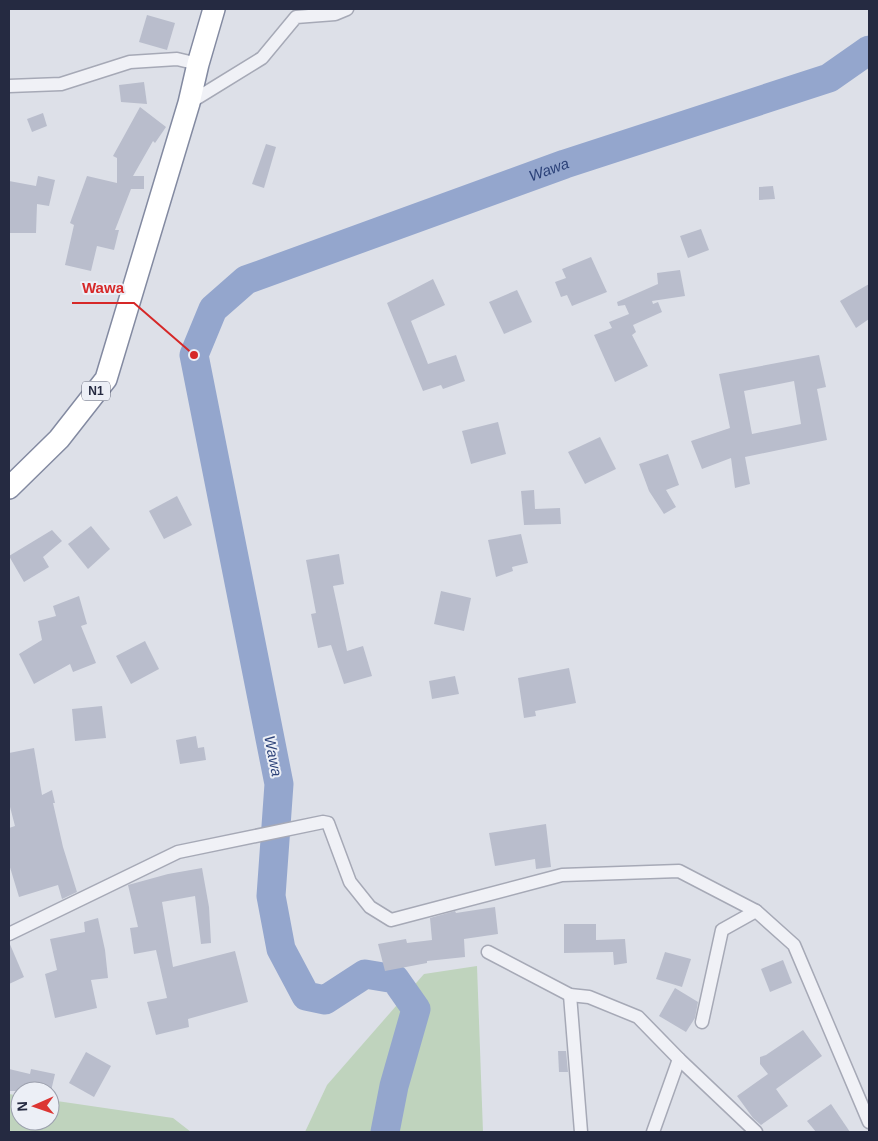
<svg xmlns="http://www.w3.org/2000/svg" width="878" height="1141" font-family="Arial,sans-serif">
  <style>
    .green { fill: #bfd3bd }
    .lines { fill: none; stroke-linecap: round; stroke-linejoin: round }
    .river { stroke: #94a6cd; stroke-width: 29 }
    .building { fill: #b9bdcc; fill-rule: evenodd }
    .minor-casing { stroke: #a6a9b6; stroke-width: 15 }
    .trunk-casing { stroke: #838aa1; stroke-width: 24 }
    .minor { stroke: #f0f1f6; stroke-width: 12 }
    .trunk { stroke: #fff; stroke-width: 21 }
    .labels { text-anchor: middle; stroke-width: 4; stroke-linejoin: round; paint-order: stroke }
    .shield { fill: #eceff6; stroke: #616577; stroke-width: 1 }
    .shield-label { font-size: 12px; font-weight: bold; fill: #252a41 }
    .water-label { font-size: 15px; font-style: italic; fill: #2b4178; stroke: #eceff6 }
    .leader { fill: none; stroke: #d62828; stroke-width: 2 }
    .callout-dot { fill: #d62828; stroke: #eceff6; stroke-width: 2 }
    .callout-label { font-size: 15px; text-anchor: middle; font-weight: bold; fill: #d62828; stroke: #eceff6; stroke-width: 4; stroke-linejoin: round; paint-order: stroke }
  </style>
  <rect width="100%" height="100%" fill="#dde0e8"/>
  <g class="green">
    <polygon points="477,966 483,1132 305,1132 327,1085 424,974"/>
    <polygon points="9,1094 20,1096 20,1121 50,1121 50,1100 173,1118 191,1132 9,1132"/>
  </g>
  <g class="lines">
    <path class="river" id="s1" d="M 385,1132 L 394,1086 L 416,1009 L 395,979 L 365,974 L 325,1000 L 306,996 L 281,949 L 271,896 L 279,784 L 194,355 L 213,309 L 246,280 L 565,164 L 829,78 L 869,50"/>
  </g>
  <g class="building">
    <polygon points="147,15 175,23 167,50 139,42"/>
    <polygon points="144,82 147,104 121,102 119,85"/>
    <polygon points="140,107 166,127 155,143 153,141 133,176 144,176 144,189 131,189 115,230 119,230 114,250 97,246 91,271 65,265 74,225 70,223 87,176 117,183 117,158 113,156"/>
    <polygon points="43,113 47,126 32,132 27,119"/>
    <polygon points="266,144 276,147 264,188 252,184"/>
    <polygon points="38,176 55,180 49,206 37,204 36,233 9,233 9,181 36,186"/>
    <polygon points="773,186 775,199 759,200 759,187"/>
    <polygon points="701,229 709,250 688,258 680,236"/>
    <polygon points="591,257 607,292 572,306 567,295 561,297 555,282 566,278 562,269"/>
    <polygon points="680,270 685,296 652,301 653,304 658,302 662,312 633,325 636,332 632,335 648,366 615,382 594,335 612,328 609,322 629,314 625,305 618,306 617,302 658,284 657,273"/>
    <polygon points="433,279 445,305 411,321 428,364 456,355 465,381 443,389 441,385 423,391 387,303"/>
    <polygon points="869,284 869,319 856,328 840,301"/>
    <polygon points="517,290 532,322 504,334 489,302"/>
    <path d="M 819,355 L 826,387 L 817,389 L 827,440 L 745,457 L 750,484 L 735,488 L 731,458 L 702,469 L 691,441 L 730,428 L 719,374 ZM 794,381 L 801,424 L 752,434 L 744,391 Z"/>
    <polygon points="498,422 506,454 471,464 462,431"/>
    <polygon points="600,437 616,469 585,484 568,452"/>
    <polygon points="668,454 679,485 666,490 676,507 664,514 649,491 639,464"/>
    <polygon points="534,490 535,509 560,508 561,524 524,525 521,491"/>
    <polygon points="177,496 192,525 164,539 149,511"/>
    <polygon points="91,526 110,549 88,569 68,544"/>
    <polygon points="52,530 62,541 43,557 49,567 24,582 9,556"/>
    <polygon points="521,534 528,563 512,567 513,571 496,577 488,540"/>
    <polygon points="339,554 344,584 333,586 347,651 363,646 372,676 344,684 331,645 318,648 311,614 316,613 306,560"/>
    <polygon points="441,591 471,598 464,631 434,624"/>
    <polygon points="79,596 87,624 81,626 96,663 73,672 70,664 34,684 19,654 42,640 38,621 56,616 53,606"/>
    <polygon points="145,641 159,669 131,684 116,656"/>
    <polygon points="569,668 576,703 535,711 536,716 524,718 518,678"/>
    <polygon points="455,676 459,694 432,699 429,681"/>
    <polygon points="102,706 106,738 75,741 72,709"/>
    <polygon points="196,736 198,748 204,747 206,760 180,764 176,740"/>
    <polygon points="34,748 42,795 52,790 55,803 53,803 63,847 77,892 62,899 58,885 19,897 9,864 9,828 15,826 9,803 9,753"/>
    <polygon points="546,824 551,867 536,869 535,859 495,866 489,833"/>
    <polygon points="202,868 209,907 211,943 201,944 195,896 162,902 173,967 235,951 248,1002 188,1019 189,1027 156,1035 147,1002 167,998 156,950 134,954 130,928 138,927 128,885 168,874"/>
    <polygon points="495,907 498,934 464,939 465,957 427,961 427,963 385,971 378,944 406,939 407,943 432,940 430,918 455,911 456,913"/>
    <polygon points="98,918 105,950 108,978 91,980 97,1008 55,1018 45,974 57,970 50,939 85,932 84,922"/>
    <polygon points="564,924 596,924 596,940 625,939 627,963 614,965 613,952 564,953"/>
    <polygon points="9,942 24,977 9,984"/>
    <polygon points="665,952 691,959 682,987 656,979"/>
    <polygon points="783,960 792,983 770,992 761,969"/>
    <polygon points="675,988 698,1002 695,1018 686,1032 659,1016"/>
    <polygon points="803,1030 822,1056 776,1089 788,1106 761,1125 753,1118 737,1096 768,1074 760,1064 760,1057 766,1055"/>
    <polygon points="558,1051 566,1051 568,1072 559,1072"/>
    <polygon points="86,1052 111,1066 94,1097 69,1083"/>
    <polygon points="9,1069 30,1074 31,1069 55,1074 51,1091 9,1091"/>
    <polygon points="831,1104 850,1132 816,1132 807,1121"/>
  </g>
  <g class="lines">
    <defs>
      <g id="minor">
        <polyline points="9,86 61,84 130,62 177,59 198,64"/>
        <polyline points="189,103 262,58 296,17 335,14 347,9"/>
        <polyline points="9,934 178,852 323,822 328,823 350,882 370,907 391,920 562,875 679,871 756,911"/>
        <polyline points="488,952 570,995 589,997 638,1017 679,1059 756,1132"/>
        <polyline points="570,995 581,1132"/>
        <polyline points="702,1022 722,930 756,911 794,945 869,1122"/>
        <polyline points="653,1132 679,1059"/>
      </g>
      <polyline id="trunk" points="9,488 59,439 106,379 189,103 198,64 214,9"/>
    </defs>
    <use href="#minor" class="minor-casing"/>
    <use href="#trunk" class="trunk-casing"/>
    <use href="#minor" class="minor"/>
    <use href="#trunk" class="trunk"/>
  </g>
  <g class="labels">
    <rect class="shield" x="82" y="381.5" width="28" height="19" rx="4"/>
    <g class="shield-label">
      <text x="96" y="395">N1</text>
    </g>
    <g class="water-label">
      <text dy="5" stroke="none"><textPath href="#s1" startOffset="1334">Wawa</textPath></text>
      <text transform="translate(273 756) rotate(79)" y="5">Wawa</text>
    </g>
  </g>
  <path class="leader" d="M194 355L134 303H72"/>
  <circle class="callout-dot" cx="194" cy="355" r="5"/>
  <g class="callout-label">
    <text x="103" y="293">Wawa</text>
  </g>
  <rect width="878" height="1141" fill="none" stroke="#252a41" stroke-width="20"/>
  <g transform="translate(35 1106) rotate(268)"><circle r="24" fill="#eceff6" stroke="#9ca0ae"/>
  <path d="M0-4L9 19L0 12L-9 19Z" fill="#dc3533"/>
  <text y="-8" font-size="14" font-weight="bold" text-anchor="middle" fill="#252a41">N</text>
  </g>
</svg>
